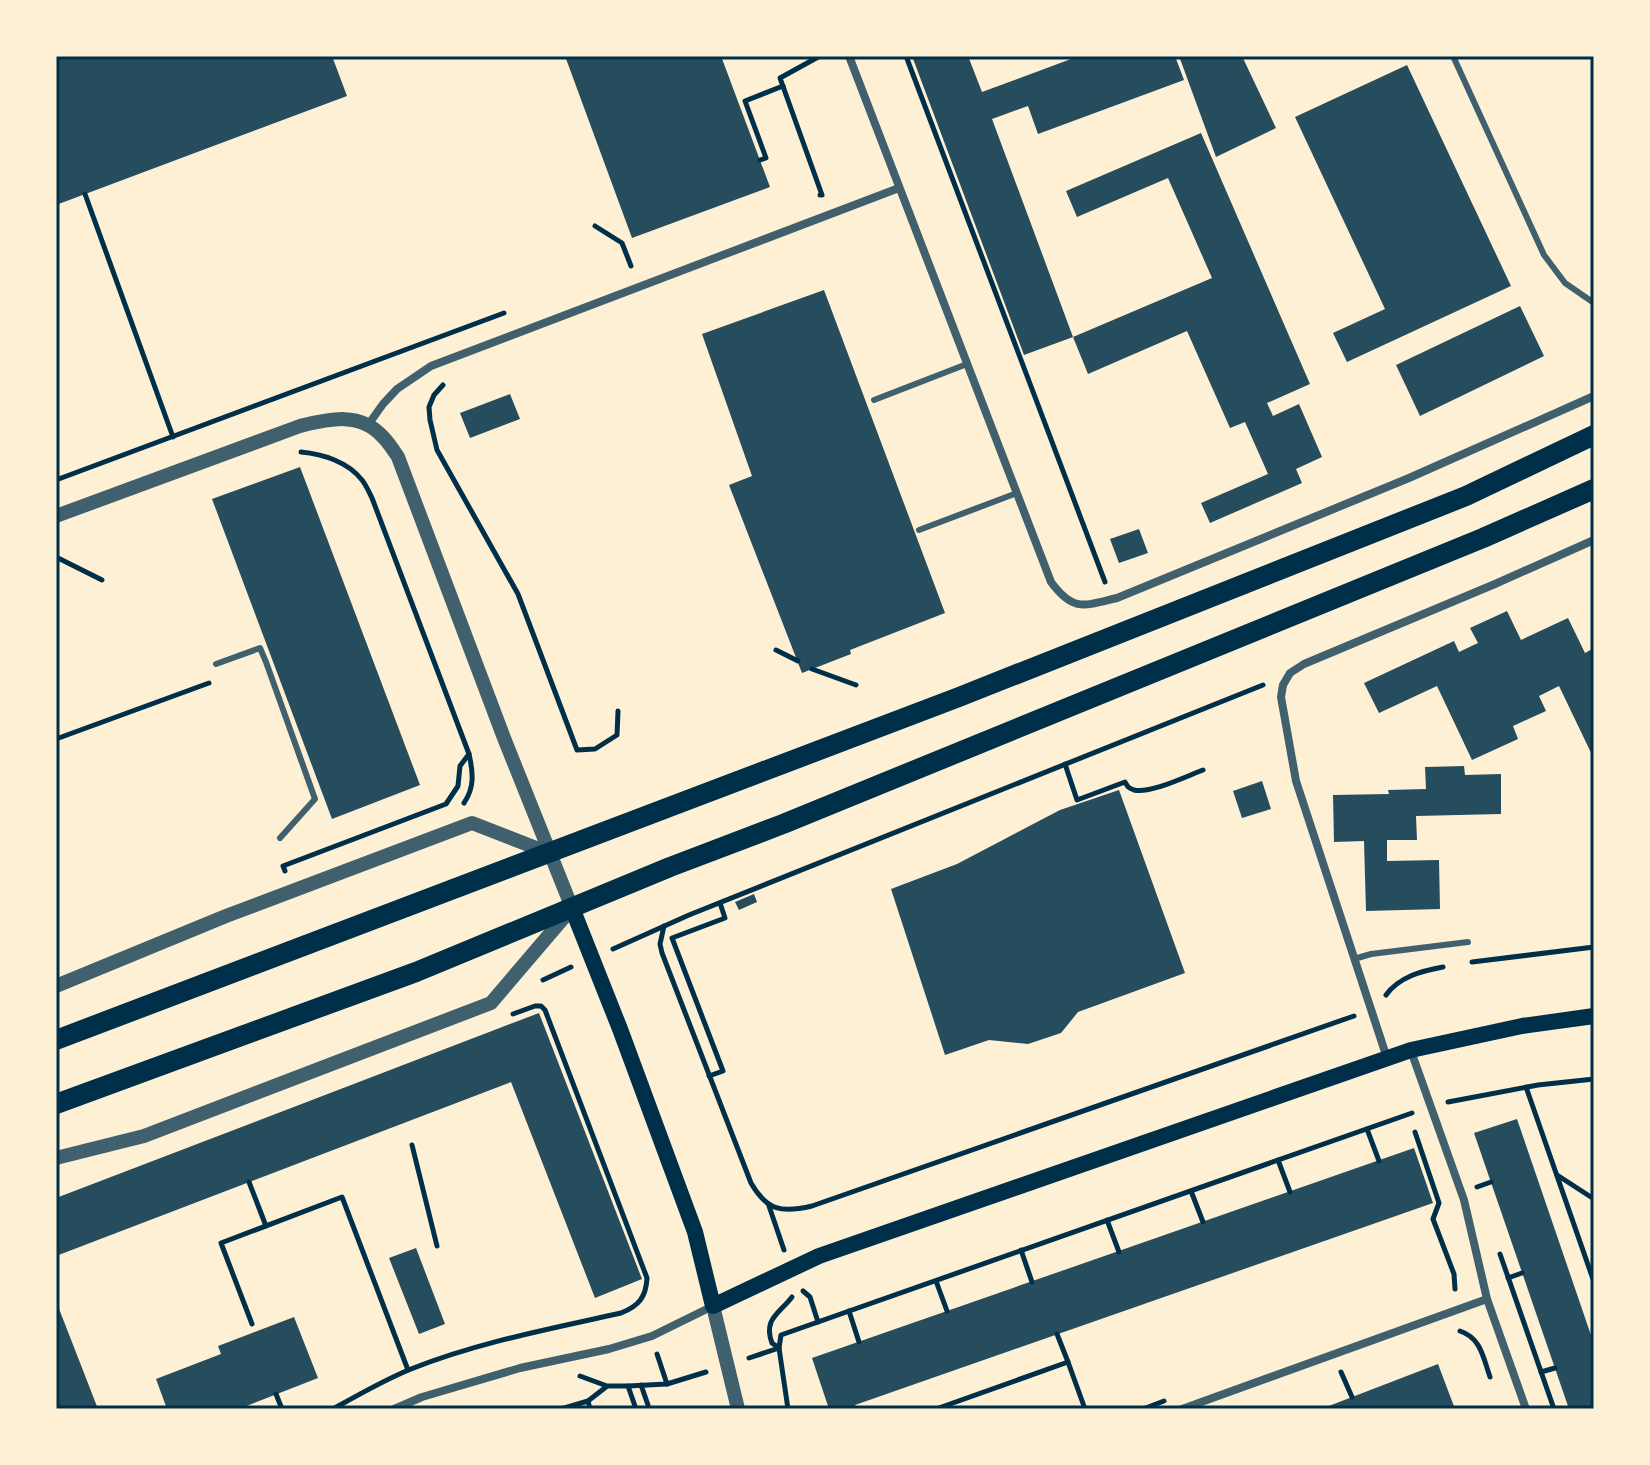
<svg xmlns="http://www.w3.org/2000/svg" width="1650" height="1465" font-family="'Alegreya Sans',sans-serif">
  <style>
    .building { fill: #264d5e }
    .lines { fill: none; stroke-linecap: round; stroke-linejoin: round }
    .path { stroke: #003049; stroke-width: 5 }
    .service { stroke: #3f606c; stroke-width: 6 }
    .minor { stroke: #3f606c; stroke-width: 8 }
    .tertiary { stroke: #3f606c; stroke-width: 14 }
    .secondary { stroke: #003049; stroke-width: 16 }
    .primary { stroke: #003049; stroke-width: 20 }
    .neatline { fill: none; stroke: #003049; stroke-width: 3 }
  </style>
  <rect width="100%" height="100%" fill="#fdf0d5"/>
  <g class="building">
    <polygon points="56,56 332,56 347,96 56,205"/>
    <polygon points="565,56 721,56 770,187 632,238"/>
    <polygon points="912,56 968,56 982,92 1079,56 1175,56 1184,80 1038,134 1028,106 992,119 1073,337 1024,355"/>
    <polygon points="1179,56 1242,56 1276,128 1216,157"/>
    <polygon points="1407,65 1511,286 1347,362 1333,333 1385,309 1295,117"/>
    <polygon points="1201,133 1310,384 1267,403 1273,416 1299,404 1322,457 1296,469 1302,483 1210,523 1201,503 1268,474 1245,422 1230,428 1187,331 1088,374 1073,337 1212,278 1168,178 1077,217 1066,191"/>
    <polygon points="824,290 945,613 850,650 851,654 802,673 729,485 752,476 702,334"/>
    <polygon points="1520,306 1544,356 1420,416 1396,365"/>
    <polygon points="510,394 520,419 470,438 460,413"/>
    <polygon points="300,467 420,785 332,819 212,499"/>
    <polygon points="1139,529 1148,553 1119,563 1110,539"/>
    <polygon points="1507,611 1521,640 1568,618 1585,653 1594,648 1594,759 1559,686 1539,696 1546,711 1513,726 1518,739 1472,760 1437,686 1379,713 1364,683 1454,641 1459,652 1478,643 1470,628"/>
    <polygon points="1464,766 1465,775 1501,774 1501,814 1416,816 1417,840 1387,840 1387,861 1439,860 1440,909 1366,911 1364,841 1334,842 1333,795 1389,794 1388,790 1426,789 1425,767"/>
    <polygon points="1262,781 1271,809 1242,818 1233,791"/>
    <polygon points="1119,790 1185,973 1078,1012 1061,1033 1028,1044 989,1040 945,1055 891,889 957,864 1060,810"/>
    <polygon points="754,894 757,902 739,910 735,902"/>
    <polygon points="539,1013 642,1279 595,1298 511,1082 56,1256 56,1198"/>
    <polygon points="1517,1119 1594,1344 1594,1409 1569,1409 1474,1133"/>
    <polygon points="1414,1148 1433,1203 855,1405 857,1409 829,1409 812,1358"/>
    <polygon points="416,1248 445,1324 419,1334 389,1258"/>
    <polygon points="56,1301 98,1409 56,1409"/>
    <polygon points="294,1317 318,1378 239,1409 167,1409 156,1379 221,1354 218,1346"/>
    <polygon points="1438,1364 1455,1409 1321,1409"/>
  </g>
  <g class="lines">
    <g class="path">
      <polyline points="820,56 780,78 822,195 820,195"/>
      <polyline points="906,56 1105,582"/>
      <polyline points="760,160 766,158 745,101 783,86"/>
      <polyline points="85,194 173,437"/>
      <polyline points="595,226 622,243 631,266"/>
      <polyline points="443,385 434,395 429,407 430,420 437,450 518,594 577,750 595,749 617,735 618,711"/>
      <path d="M 301,452 C 323,454 348,462 362,480 C 366,485 369,492 372,498 L 469,754 C 473,772 475,787 464,803"/>
      <polyline points="56,480 504,313"/>
      <polyline points="56,557 102,580"/>
      <polyline points="776,650 798,661"/>
      <polyline points="812,669 856,685"/>
      <polyline points="56,739 209,683"/>
      <path d="M 1065,764 L 1077,800 L 1125,782 C 1128,787 1128,788 1134,790 C 1150,794 1187,776 1203,770"/>
      <polyline points="285,871 283,866 446,804 458,786 460,766 469,754"/>
      <path d="M 664,926 L 660,944 L 662,953 L 751,1183 C 767,1211 782,1213 812,1206 L 1354,1016"/>
      <polyline points="613,949 689,915 1263,685"/>
      <polyline points="1472,962 1594,947"/>
      <polyline points="543,980 571,967"/>
      <path d="M 1386,995 C 1399,977 1421,971 1443,967"/>
      <polyline points="709,1076 723,1071 672,938 725,918 720,903"/>
      <polyline points="1526,1087 1594,1282"/>
      <polyline points="1448,1102 1538,1085 1594,1079"/>
      <polyline points="1367,1129 1379,1161"/>
      <polyline points="1415,1132 1439,1203 1433,1219 1454,1274 1455,1289"/>
      <polyline points="412,1145 437,1246"/>
      <polyline points="1278,1160 1290,1192"/>
      <polyline points="1557,1175 1594,1199"/>
      <polyline points="249,1182 266,1226"/>
      <polyline points="1477,1187 1491,1182"/>
      <polyline points="1191,1191 1203,1222"/>
      <polyline points="769,1206 784,1250"/>
      <polyline points="1107,1220 1119,1252"/>
      <polyline points="1021,1250 1032,1282"/>
      <polyline points="1500,1254 1554,1409"/>
      <polyline points="1508,1278 1522,1273"/>
      <polyline points="936,1281 947,1311"/>
      <polyline points="803,1291 810,1297 818,1322"/>
      <polyline points="849,1311 859,1342"/>
      <polyline points="252,1324 221,1243 342,1197 408,1370"/>
      <path d="M 1460,1331 C 1481,1338 1483,1357 1490,1377"/>
      <path d="M 779,1348 L 772,1343 C 763,1319 779,1314 792,1297"/>
      <polyline points="657,1354 667,1384"/>
      <polyline points="749,1358 779,1348"/>
      <polyline points="1068,1362 1085,1409"/>
      <polyline points="1341,1372 1352,1397"/>
      <polyline points="1541,1372 1555,1368"/>
      <polyline points="580,1376 607,1386 628,1386 667,1384 706,1372"/>
      <polyline points="641,1385 648,1405"/>
      <polyline points="628,1386 636,1409"/>
      <polyline points="276,1394 282,1409"/>
      <polyline points="588,1401 590,1409"/>
      <path d="M 333,1409 C 358,1395 384,1380 411,1369 C 479,1342 550,1329 621,1313 C 639,1306 646,1297 647,1278 L 545,1010 L 541,1006 L 535,1006 L 513,1014"/>
      <polyline points="561,1409 588,1401 606,1387"/>
      <polyline points="788,1409 779,1348 781,1335 1412,1113"/>
      <polyline points="936,1409 1068,1362 1057,1334"/>
      <polyline points="1143,1409 1164,1401"/>
    </g>
    <g class="service">
      <polyline points="1453,56 1544,255 1565,283 1594,303"/>
      <polyline points="874,400 967,364"/>
      <polyline points="919,530 1017,493"/>
      <polyline points="216,664 260,648 266,662 315,799 280,838"/>
      <polyline points="1354,959 1371,954 1468,942"/>
    </g>
    <g class="minor">
      <path d="M 849,56 L 1051,582 C 1073,612 1084,606 1117,598 L 1409,478 L 1594,396"/>
      <polyline points="368,425 383,404 397,389 431,366 899,188"/>
      <polyline points="1411,1051 1464,1200 1487,1299 1526,1409"/>
      <polyline points="1387,1058 1296,781 1281,697 1283,685 1290,673 1304,664 1495,584 1594,540"/>
      <polyline points="394,1409 422,1397 520,1368 609,1349 652,1336 713,1306"/>
      <polyline points="1182,1409 1487,1299"/>
    </g>
    <g class="tertiary">
      <path d="M 56,516 L 300,426 C 329,419 360,411 383,437 C 389,443 394,451 398,457 L 504,738 L 572,908 L 491,1003 L 144,1136 L 56,1158"/>
      <polyline points="56,986 226,916 472,823 549,853"/>
      <polyline points="713,1306 738,1409"/>
    </g>
    <polyline class="secondary" points="572,908 620,1029 695,1232 713,1306 819,1256 1411,1050 1522,1026 1594,1016"/>
    <g class="primary">
      <polyline points="56,1040 959,697 1466,496 1594,435"/>
      <polyline points="56,1104 416,972 670,867 783,824 1483,538 1594,489"/>
    </g>
  </g>
  <rect width="1650" height="1465" fill="none" stroke="#fdf0d5" stroke-width="116"/>
  <rect x="58" y="58" width="1534" height="1349" class="neatline"/>
</svg>
